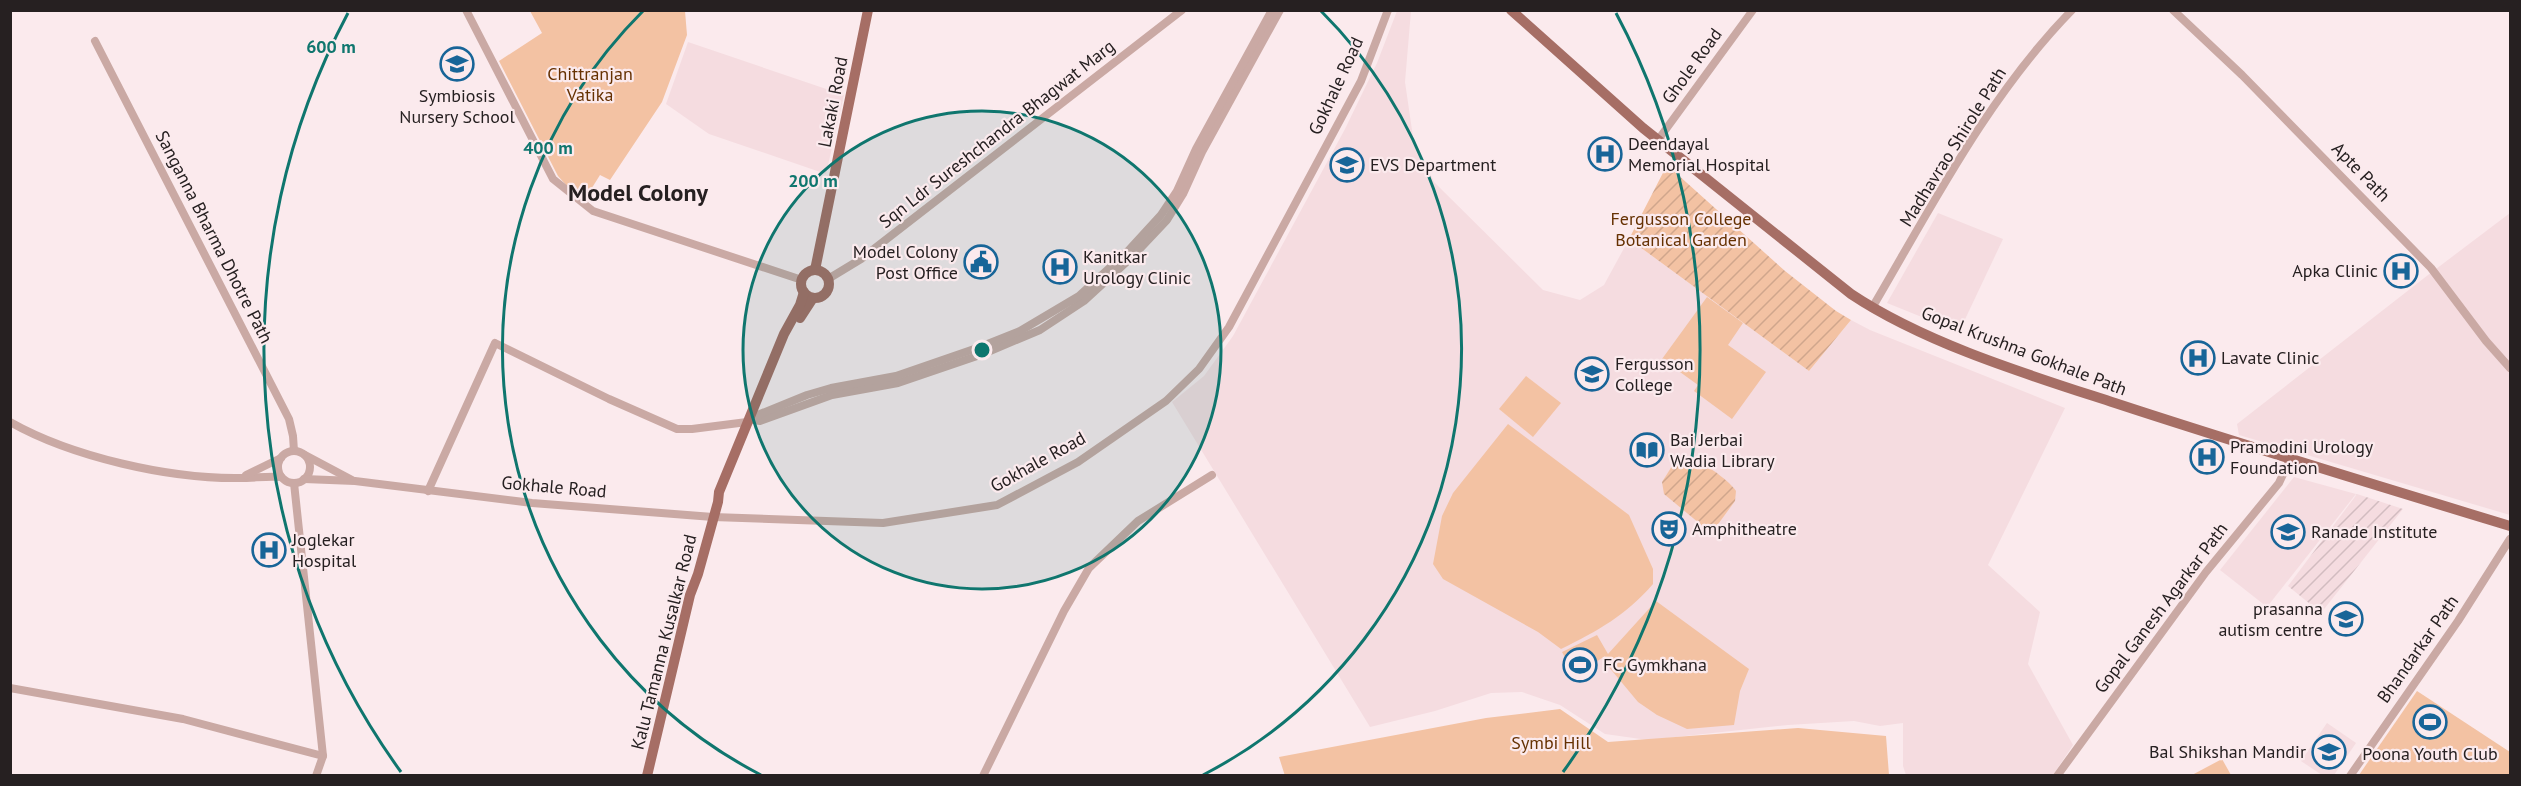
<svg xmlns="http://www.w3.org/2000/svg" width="2521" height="786" font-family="'PT Sans',sans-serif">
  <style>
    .built { fill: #f5dce0 }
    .industrial { fill: url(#industrial-furrows) }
    .green { fill: #f3c2a3 }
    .garden { fill: url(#garden-furrows) }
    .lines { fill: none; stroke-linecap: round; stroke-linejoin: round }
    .minor { stroke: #caa9a4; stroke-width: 8 }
    .major { stroke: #a66e65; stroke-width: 10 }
    .ring { fill: none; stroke: #0f766e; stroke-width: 3 }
    .labels { text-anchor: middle; stroke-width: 4.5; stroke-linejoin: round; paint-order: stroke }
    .street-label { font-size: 18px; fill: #262021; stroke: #fbeaed }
    .park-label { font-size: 18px; fill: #663102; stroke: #fbeaed }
    .poi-label { font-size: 18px; fill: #262021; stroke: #fbeaed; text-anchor: start }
    .district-label { font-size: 24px; font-weight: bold; fill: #262021; stroke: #fbeaed }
    .centre { fill: #0f766e; stroke: #fbeaed; stroke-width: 3 }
    .ring-label { font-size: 18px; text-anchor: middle; font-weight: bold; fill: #0f766e; stroke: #fbeaed; stroke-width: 4.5; stroke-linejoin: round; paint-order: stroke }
  </style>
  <defs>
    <pattern id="industrial-furrows" width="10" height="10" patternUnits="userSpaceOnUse" patternTransform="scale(1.5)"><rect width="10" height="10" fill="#f5dce0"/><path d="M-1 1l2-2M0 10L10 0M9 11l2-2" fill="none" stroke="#d2bcc0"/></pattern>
    <pattern id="garden-furrows" width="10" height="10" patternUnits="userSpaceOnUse" patternTransform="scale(1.5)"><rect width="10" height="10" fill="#f3c2a3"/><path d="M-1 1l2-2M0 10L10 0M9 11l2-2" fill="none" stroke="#d0a68c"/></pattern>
  </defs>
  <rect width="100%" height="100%" fill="#fbeaed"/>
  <g class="built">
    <polygon points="1397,11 1411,11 1405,82 1413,137 1434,182 1543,290 1580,300 1604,285 1629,239 1809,371 1851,320 1870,330 2065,408 1988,565 2040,612 2028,664 2073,745 2053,775 1906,775 1903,766 1903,723 1880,726 1854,721 1788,725 1648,740 1605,734 1560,705 1522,692 1491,693 1435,711 1370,727 1172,402 1204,376 1233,336 1345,129 1377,63"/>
    <polygon points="688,42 844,95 826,174 709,134 666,104"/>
    <polygon points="1938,213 2003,239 1959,332 1887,303"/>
    <polygon points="2510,213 2510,515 2239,435 2237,424 2428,275"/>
    <polygon points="2294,477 2356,494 2267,607 2220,570"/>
    <polygon points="2327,723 2356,743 2334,775 2322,775 2301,761"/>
  </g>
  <polygon class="industrial" points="2357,494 2403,509 2321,613 2288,586"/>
  <g class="green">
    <polygon points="530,11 685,11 687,35 662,102 610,180 600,175 585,199 567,186 558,176 499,61 542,33"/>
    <polygon points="1707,297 1743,323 1728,345 1766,372 1732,419 1694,391 1698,385 1662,359"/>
    <polygon points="1526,376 1561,403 1533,437 1499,409"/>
    <path d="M 1508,424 L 1629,515 L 1653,569 L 1653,584 C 1626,615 1598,631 1561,649 L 1538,632 L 1443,579 L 1433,564 L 1442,516 L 1453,493 Z"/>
    <polygon points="1656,601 1749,669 1740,691 1734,725 1687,729 1657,715 1638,702 1603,660 1605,656 1575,676 1562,652 1597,635 1608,654"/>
    <polygon points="2417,691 2510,752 2510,775 2359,775"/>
    <polygon points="1560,709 1608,742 1798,728 1886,736 1889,775 1285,776 1279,757 1486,718"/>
    <polygon points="2222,759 2231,775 2192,775"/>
  </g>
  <g class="garden">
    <polygon points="1667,165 1785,271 1836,311 1851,320 1809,371 1629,239"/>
    <path d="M 1685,457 C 1697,457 1729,480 1736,491 L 1735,501 L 1716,527 L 1705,528 L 1664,494 L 1662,482 L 1674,463 Z"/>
  </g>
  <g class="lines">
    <g class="minor">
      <polyline points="466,10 553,179 593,211 802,280"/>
      <polyline points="2173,10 2242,75 2431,268 2486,341 2510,368"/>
      <polyline points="95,41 289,419 293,436 294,451"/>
      <polyline points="1658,140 1753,10"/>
      <polyline points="828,279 861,259 1182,10"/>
      <path d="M 1872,308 C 1932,206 1988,96 2072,10"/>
      <polyline points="754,420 760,421 832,395 898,383 983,354 1040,330 1084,301 1133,256 1167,220 1183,194 1202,152 1280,10"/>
      <polyline points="754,420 760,414 807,395 831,388 896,376 980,347 1020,331 1079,296 1128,251 1161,215 1177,191 1196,149 1272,10"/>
      <path d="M 10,422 C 72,457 169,479 240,478 C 254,478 267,476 281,477"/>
      <circle cx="294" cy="467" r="16"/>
      <polyline points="305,455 352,480"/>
      <polyline points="246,475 281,458"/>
      <polyline points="304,479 355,481 532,503 713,517 883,523 997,505 1078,462 1166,401 1199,369 1229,327 1361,81 1388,10"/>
      <polyline points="294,483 323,756 316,776"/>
      <polyline points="428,491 495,343 609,399 677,429 692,429 747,422"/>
      <polyline points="10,688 183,719 323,756"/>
      <polyline points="983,776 1064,611 1089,568 1138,521 1212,475"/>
      <polyline points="2057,776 2206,572 2279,483 2290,459"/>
      <polyline points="2350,776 2458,621 2510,539"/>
    </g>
    <g class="major">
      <path d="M 1511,10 L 1643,128 L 1851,294 C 1926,344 2029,375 2115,403 C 2246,446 2378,486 2510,526"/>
      <polyline points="815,270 868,10"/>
      <circle cx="815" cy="284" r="14"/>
      <polyline points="800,318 813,298"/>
      <polyline points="647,776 690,595 698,574 718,502 719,492 784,334 800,305 804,292"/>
    </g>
  </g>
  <circle cx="982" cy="350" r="239" fill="#0f766e" fill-opacity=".12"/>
  <g class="ring">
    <circle cx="982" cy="350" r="239"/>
    <path d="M761 775A479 479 0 0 1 643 11M1321 11A479 479 0 0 1 1203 775"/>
    <path d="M401 772A718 718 0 0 1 348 13M1616 13A718 718 0 0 1 1563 772"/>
  </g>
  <defs>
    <symbol id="school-ring" viewBox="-11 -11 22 22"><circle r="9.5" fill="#fbeaed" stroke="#186598" stroke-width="1.5"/><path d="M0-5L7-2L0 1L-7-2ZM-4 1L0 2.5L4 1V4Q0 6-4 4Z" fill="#186598"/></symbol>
    <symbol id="hospital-ring" viewBox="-11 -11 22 22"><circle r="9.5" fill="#fbeaed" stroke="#186598" stroke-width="1.5"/><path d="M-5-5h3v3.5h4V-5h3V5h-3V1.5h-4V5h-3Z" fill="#186598"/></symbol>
    <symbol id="university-ring" viewBox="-11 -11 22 22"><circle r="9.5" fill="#fbeaed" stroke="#186598" stroke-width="1.5"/><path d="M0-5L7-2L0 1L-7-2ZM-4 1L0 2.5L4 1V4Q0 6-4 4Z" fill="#186598"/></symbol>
    <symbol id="civic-ring" viewBox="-11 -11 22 22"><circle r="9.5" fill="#fbeaed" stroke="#186598" stroke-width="1.5"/><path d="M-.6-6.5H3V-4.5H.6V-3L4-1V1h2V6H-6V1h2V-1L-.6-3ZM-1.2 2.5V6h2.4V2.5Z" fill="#186598"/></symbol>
    <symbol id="library-ring" viewBox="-11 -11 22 22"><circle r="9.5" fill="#fbeaed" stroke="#186598" stroke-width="1.5"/><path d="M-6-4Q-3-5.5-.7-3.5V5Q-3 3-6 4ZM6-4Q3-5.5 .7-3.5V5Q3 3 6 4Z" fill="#186598"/></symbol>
    <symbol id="theatre-ring" viewBox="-11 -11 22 22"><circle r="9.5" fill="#fbeaed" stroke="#186598" stroke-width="1.5"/><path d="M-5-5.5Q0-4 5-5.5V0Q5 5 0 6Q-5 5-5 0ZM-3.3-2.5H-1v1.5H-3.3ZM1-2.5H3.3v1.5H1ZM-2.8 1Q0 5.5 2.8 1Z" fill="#186598"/></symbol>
    <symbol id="stadium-ring" viewBox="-11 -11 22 22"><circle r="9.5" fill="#fbeaed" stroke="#186598" stroke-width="1.5"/><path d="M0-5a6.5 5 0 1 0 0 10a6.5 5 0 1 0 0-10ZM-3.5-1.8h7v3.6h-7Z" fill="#186598"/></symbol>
  </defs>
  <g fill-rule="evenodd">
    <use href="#school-ring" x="438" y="45" width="38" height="38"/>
    <use href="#hospital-ring" x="1586" y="135" width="38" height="38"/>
    <use href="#university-ring" x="1328" y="146" width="38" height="38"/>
    <use href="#civic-ring" x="962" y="243" width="38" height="38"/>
    <use href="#hospital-ring" x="1041" y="248" width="38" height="38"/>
    <use href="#hospital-ring" x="2382" y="252" width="38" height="38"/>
    <use href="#hospital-ring" x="2179" y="339" width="38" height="38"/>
    <use href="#university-ring" x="1573" y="355" width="38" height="38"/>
    <use href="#library-ring" x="1628" y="431" width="38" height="38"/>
    <use href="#hospital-ring" x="2188" y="438" width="38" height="38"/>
    <use href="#theatre-ring" x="1650" y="510" width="38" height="38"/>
    <use href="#university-ring" x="2269" y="513" width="38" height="38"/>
    <use href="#hospital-ring" x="250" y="531" width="38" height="38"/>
    <use href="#school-ring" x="2327" y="600" width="38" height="38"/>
    <use href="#stadium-ring" x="1561" y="646" width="38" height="38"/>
    <use href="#stadium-ring" x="2411" y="703" width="38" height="38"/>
    <use href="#school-ring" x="2310" y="733" width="38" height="38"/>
  </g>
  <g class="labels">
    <g class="street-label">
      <text transform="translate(1692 66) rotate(-54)" y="6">Ghole Road</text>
      <text transform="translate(1336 86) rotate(-65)" y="6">Gokhale Road</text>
      <text transform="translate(833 102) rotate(-79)" y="6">Lakaki Road</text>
      <text transform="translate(997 134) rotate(-38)" y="6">Sqn Ldr Sureshchandra Bhagwat Marg</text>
      <text transform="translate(1953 147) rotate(-58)" y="6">Madhavrao Shirole Path</text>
      <text transform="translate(2361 172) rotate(46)" y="6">Apte Path</text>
      <text transform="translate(214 237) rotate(63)" y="6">Sanganna Bharma Dhotre Path</text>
      <text transform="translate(2024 351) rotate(21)" y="6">Gopal Krushna Gokhale Path</text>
      <text transform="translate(1038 462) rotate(-29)" y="6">Gokhale Road</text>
      <text transform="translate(554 487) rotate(5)" y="6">Gokhale Road</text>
      <text transform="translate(2161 608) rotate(-53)" y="6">Gopal Ganesh Agarkar Path</text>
      <text transform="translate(664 642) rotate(-76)" y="6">Kalu Tamanna Kusalkar Road</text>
      <text transform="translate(2418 649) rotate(-55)" y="6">Bhandarkar Path</text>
    </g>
    <g class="park-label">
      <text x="590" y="80">Chittranjan<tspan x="590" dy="21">Vatika</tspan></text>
      <text x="1681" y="225">Fergusson College<tspan x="1681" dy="21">Botanical Garden</tspan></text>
      <text x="1551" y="749">Symbi Hill</text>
    </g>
    <g class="poi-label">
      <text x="457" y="102" text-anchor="middle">Symbiosis<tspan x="457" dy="21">Nursery School</tspan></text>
      <text x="1628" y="150">Deendayal<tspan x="1628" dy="21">Memorial Hospital</tspan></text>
      <text x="1370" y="171">EVS Department</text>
      <text x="958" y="258" text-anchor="end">Model Colony<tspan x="958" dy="21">Post Office</tspan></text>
      <text x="1083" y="263">Kanitkar<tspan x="1083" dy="21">Urology Clinic</tspan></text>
      <text x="2378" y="277" text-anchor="end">Apka Clinic</text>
      <text x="2221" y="364">Lavate Clinic</text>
      <text x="1615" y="370">Fergusson<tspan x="1615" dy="21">College</tspan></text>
      <text x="1670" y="446">Bai Jerbai<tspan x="1670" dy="21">Wadia Library</tspan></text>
      <text x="2230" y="453">Pramodini Urology<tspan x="2230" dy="21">Foundation</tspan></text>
      <text x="1692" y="535">Amphitheatre</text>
      <text x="2311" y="538">Ranade Institute</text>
      <text x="292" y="546">Joglekar<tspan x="292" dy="21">Hospital</tspan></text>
      <text x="2323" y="615" text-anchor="end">prasanna<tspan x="2323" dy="21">autism centre</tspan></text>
      <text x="1603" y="671">FC Gymkhana</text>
      <text x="2306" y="758" text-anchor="end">Bal Shikshan Mandir</text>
      <text x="2430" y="760" text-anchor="middle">Poona Youth Club</text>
    </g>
    <g class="district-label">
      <text x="638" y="201">Model Colony</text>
    </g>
  </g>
  <circle cx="982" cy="350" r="9" class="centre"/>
  <g class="ring-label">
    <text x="331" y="53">600 m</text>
    <text x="548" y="154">400 m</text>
    <text x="813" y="187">200 m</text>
  </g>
  <rect width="2521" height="786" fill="none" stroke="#262021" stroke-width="24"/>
</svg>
